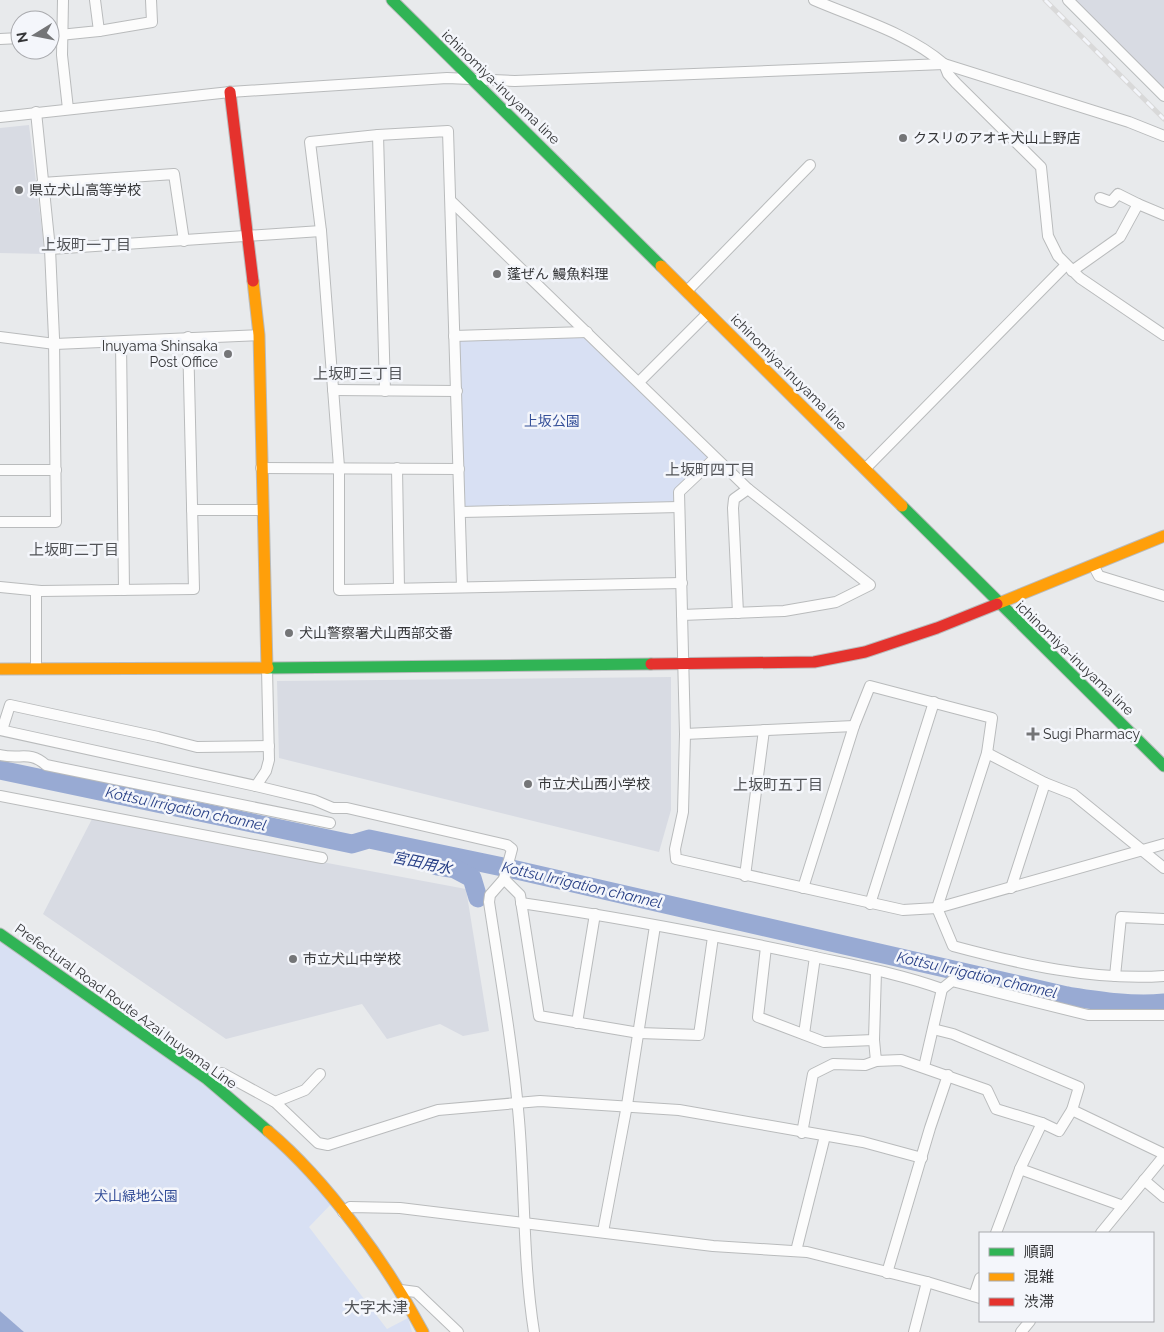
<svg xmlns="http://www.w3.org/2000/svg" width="1164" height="1332" font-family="Raleway,'Noto Sans JP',sans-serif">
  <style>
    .built { fill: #d8dbe3 }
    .green { fill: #d8e0f3 }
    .water { fill: #98aad3 }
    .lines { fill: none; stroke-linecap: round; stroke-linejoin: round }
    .river { stroke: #98aad3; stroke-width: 19 }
    .street-casing { stroke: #b9bbbc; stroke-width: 12 }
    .fast-casing { stroke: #b9bbbc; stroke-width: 13 }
    .slow-casing { stroke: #b9bbbc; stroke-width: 13 }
    .jam-casing { stroke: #b9bbbc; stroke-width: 13 }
    .street { stroke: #fcfcfc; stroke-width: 10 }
    .fast { stroke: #30b455; stroke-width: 11 }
    .slow { stroke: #ff9f0a; stroke-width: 11 }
    .jam { stroke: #e5322d; stroke-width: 11 }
    .rail-casing { stroke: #d9d9d9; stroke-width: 5 }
    .rail { stroke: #f4f6fb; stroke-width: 3; stroke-dasharray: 9; stroke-linecap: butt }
    .poi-dot { fill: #747577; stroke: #f4f6fb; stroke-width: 2 }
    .labels { text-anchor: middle; stroke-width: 5; stroke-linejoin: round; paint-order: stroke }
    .street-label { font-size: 14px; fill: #353638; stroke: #f4f6fb }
    .poi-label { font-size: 14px; fill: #353638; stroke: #f4f6fb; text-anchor: start }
    .park-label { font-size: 14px; fill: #365099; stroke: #f4f6fb }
    .neighbourhood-label { font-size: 15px; fill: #515357; stroke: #f4f6fb }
    .water-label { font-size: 15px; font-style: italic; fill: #273f86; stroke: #f4f6fb }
    .quarter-label { font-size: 16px; fill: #515357; stroke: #f4f6fb }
  </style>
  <rect width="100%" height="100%" fill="#e8eaec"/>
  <g class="built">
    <polygon points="1073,0 1164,0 1164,94"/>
    <polygon points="29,125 45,254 0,253 0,128"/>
    <polygon points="671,677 671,810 659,852 279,758 277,681"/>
    <polygon points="92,819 466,889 489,1031 463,1036 440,1024 387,1039 362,1004 226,1039 43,914"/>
  </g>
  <g class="green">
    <polygon points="587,332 715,458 679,492 679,507 461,512 454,336"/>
    <polygon points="0,932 292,1151 334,1201 309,1227 387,1329 408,1318 412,1332 24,1332 0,1311"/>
  </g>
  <polygon class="water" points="0,1311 24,1332 0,1332"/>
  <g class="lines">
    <g class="river">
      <path d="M 0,770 L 352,844 L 369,839 L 512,869 L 1067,996 C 1100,1001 1131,1006 1164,1003"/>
      <polyline points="437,866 455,869 472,878 478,898"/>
    </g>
    <defs>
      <g id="street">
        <polyline points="63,0 62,55 68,109"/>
        <path d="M 814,0 C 858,19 908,33 944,64 L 1129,122 L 1164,136"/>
        <polyline points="1068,0 1164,96"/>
        <polyline points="99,31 152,22 151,0"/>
        <polyline points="50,36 99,31 95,0"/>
        <polyline points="0,39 20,38"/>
        <polyline points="944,64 948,74 956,83 1041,167 1048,236 1058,256 1080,278 1164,335"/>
        <polyline points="0,117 230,92 447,78 515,81 944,64"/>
        <polyline points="378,135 385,391"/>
        <polyline points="42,183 174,174 184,241"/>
        <polyline points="1100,198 1111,202 1118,194 1138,204"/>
        <polyline points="451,201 748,489 870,585 836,602 784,611 682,615"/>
        <polyline points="50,249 321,231"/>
        <polyline points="1072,271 1120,237 1138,204 1164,215"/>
        <polyline points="687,291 810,165"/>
        <polyline points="454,336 587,332"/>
        <polyline points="0,337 55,344 259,335"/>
        <polyline points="121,342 124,590"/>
        <polyline points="639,382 708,313"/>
        <polyline points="333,390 457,391"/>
        <polyline points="715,458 679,492 685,734 683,812 675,849 676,859 903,910 937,908 1164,844"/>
        <polyline points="261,468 459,469"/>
        <polyline points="397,468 399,588"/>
        <polyline points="865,469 1066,265"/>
        <polyline points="0,470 56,470"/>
        <polyline points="192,510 262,510"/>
        <polyline points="461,512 679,507"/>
        <polyline points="0,522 56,522 54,338 50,249 36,112"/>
        <polyline points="1093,565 1099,576 1164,596"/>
        <polyline points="0,587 41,591 194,589 188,337"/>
        <polyline points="462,587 448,131 378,135 310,142 321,231 339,467 339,590 682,583"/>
        <polyline points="36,591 36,668"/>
        <polyline points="738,613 733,508 734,499 748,489"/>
        <polyline points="0,730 256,786 314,800 333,808 347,808 507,845 512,849 504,879"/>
        <polyline points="2,730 10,705 158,737 197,747 269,746"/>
        <polyline points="685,734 854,726"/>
        <polyline points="987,753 1045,783 1073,794 1164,868"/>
        <path d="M 0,755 C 21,760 29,750 46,765 L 330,823"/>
        <polyline points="256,786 266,771 269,760 267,668"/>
        <polyline points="0,796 322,858"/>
        <polyline points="745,876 764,730"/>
        <path d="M 803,888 L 854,726 L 870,686 L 992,718 L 987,753 L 937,908 L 953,946 C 1020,964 1094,981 1164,976"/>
        <polyline points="1011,888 1045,783"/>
        <path d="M 521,903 C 617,917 712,935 806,955 C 851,965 898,973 942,989 L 952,981 L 1088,1015 L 1164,1015"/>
        <polyline points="870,904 934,702"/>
        <polyline points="766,947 758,1017 824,1042 874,1040"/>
        <polyline points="876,971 874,1040 876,1061 901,1060 987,1090 996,1109 1042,1123 1059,1131 1072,1110 1079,1087 953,1034 933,1029"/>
        <polyline points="1115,976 1121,917 1164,919"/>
        <polyline points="577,1023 595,914"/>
        <polyline points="804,1034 815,957"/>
        <polyline points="924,1067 942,989"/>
        <polyline points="207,1079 222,1073 275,1102 318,1143 328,1145 438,1110 540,1101 679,1110 863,1142 922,1158"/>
        <polyline points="275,1102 305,1090 320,1074"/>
        <polyline points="1072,1110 1164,1154"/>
        <polyline points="802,1133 813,1074 833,1064 865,1065 876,1061"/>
        <polyline points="1020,1169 1123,1206"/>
        <polyline points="1144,1180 1164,1197"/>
        <polyline points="343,1212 350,1207 400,1208 713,1246 807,1252 927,1282 980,1298"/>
        <polyline points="603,1232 627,1105 655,926"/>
        <polyline points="996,1233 1020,1169 1042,1123"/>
        <polyline points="1101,1233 1164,1156"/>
        <polyline points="796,1251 825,1136"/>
        <polyline points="887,1273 930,1128 948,1075"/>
        <polyline points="401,1290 416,1292 458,1332"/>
        <polyline points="974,1296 980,1278"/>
        <path d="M 534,1332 C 523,1263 525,1190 519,1120 C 513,1047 500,975 489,902 L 490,895 L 504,879 L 520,895 L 539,1016 L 639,1033 L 699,1035 L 713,937"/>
        <polyline points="914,1332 927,1282"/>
        <polyline points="1021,1332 1030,1321"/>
      </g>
      <g id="fast">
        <polyline points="392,0 661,266"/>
        <polyline points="902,506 1164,766"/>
        <polyline points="268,668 651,664"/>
        <polyline points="0,934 207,1079 268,1131"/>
      </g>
      <g id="slow">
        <polyline points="661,266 902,506"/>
        <polyline points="253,281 259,335 267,668"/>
        <polyline points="997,604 1164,536"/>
        <polyline points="0,669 268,668"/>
        <path d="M 268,1131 C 327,1181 387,1264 423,1332"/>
      </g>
      <g id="jam">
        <polyline points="230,92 253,281"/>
        <polyline points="651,664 814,662 865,652 937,628 997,604"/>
      </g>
    </defs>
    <use href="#street" class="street-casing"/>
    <use href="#fast" class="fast-casing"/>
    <use href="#slow" class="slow-casing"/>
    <use href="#jam" class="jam-casing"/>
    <use href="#street" class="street"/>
    <use href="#fast" class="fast"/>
    <use href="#slow" class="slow"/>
    <use href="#jam" class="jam"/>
    <defs>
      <polyline id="rail" points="1045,0 1164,119"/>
    </defs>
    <use href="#rail" class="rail-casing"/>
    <use href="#rail" class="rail"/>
  </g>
  <g class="poi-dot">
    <circle cx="903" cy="138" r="5"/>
    <circle cx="19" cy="190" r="5"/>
    <circle cx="497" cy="274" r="5"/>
    <circle cx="228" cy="354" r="5"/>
    <circle cx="289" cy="633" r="5"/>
    <path d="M1030.5 726.5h5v5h5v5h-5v5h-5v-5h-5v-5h5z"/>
    <circle cx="528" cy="784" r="5"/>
    <circle cx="293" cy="959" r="5"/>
  </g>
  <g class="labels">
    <g class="street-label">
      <text transform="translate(501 87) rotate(44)" y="5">ichinomiya-inuyama line</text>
      <text transform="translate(789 372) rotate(45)" y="5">ichinomiya-inuyama line</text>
      <text transform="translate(1075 658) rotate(44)" y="5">ichinomiya-inuyama line</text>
      <text transform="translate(126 1006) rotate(36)" y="5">Prefectural Road Route Azai Inuyama Line</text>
    </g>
    <g class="poi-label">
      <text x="913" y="143">クスリのアオキ犬山上野店</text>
      <text x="29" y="195">県立犬山高等学校</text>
      <text x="507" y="279">蓬ぜん 鰻魚料理</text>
      <text x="218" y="351" text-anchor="end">Inuyama Shinsaka<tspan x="218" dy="16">Post Office</tspan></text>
      <text x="299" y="638">犬山警察署犬山西部交番</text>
      <text x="1043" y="739">Sugi Pharmacy</text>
      <text x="538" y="789">市立犬山西小学校</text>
      <text x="303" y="964">市立犬山中学校</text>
    </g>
    <g class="park-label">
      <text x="552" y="426">上坂公園</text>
      <text x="136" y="1201">犬山緑地公園</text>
    </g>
    <g class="neighbourhood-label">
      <text x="86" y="250">上坂町一丁目</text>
      <text x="358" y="379">上坂町三丁目</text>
      <text x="710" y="475">上坂町四丁目</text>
      <text x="74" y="555">上坂町二丁目</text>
      <text x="778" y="790">上坂町五丁目</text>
    </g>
    <g class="water-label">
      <text transform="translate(186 809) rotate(12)" y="5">Kottsu Irrigation channel</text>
      <text transform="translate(422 863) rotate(12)" y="5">宮田用水</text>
      <text transform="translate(582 885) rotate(13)" y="5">Kottsu Irrigation channel</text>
      <text transform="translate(977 975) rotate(13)" y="5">Kottsu Irrigation channel</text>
    </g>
    <g class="quarter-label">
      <text x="376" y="1313">大字木津</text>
    </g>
  </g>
  <rect x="979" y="1232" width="175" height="90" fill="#f4f6fb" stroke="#a8a9ad"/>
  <rect x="989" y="1248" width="25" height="8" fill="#30b455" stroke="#a8a9ad"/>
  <text x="1024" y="1257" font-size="15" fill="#353638">順調</text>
  <rect x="989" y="1273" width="25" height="8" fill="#ff9f0a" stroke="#a8a9ad"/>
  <text x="1024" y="1282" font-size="15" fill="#353638">混雑</text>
  <rect x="989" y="1298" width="25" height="8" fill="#e5322d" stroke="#a8a9ad"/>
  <text x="1024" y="1307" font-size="15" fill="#353638">渋滞</text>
  <g transform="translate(35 35) rotate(260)"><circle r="24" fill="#f4f6fb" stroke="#a8a9ad"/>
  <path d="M0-4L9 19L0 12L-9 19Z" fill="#747577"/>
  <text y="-8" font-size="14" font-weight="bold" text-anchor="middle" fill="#353638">N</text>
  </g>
</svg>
